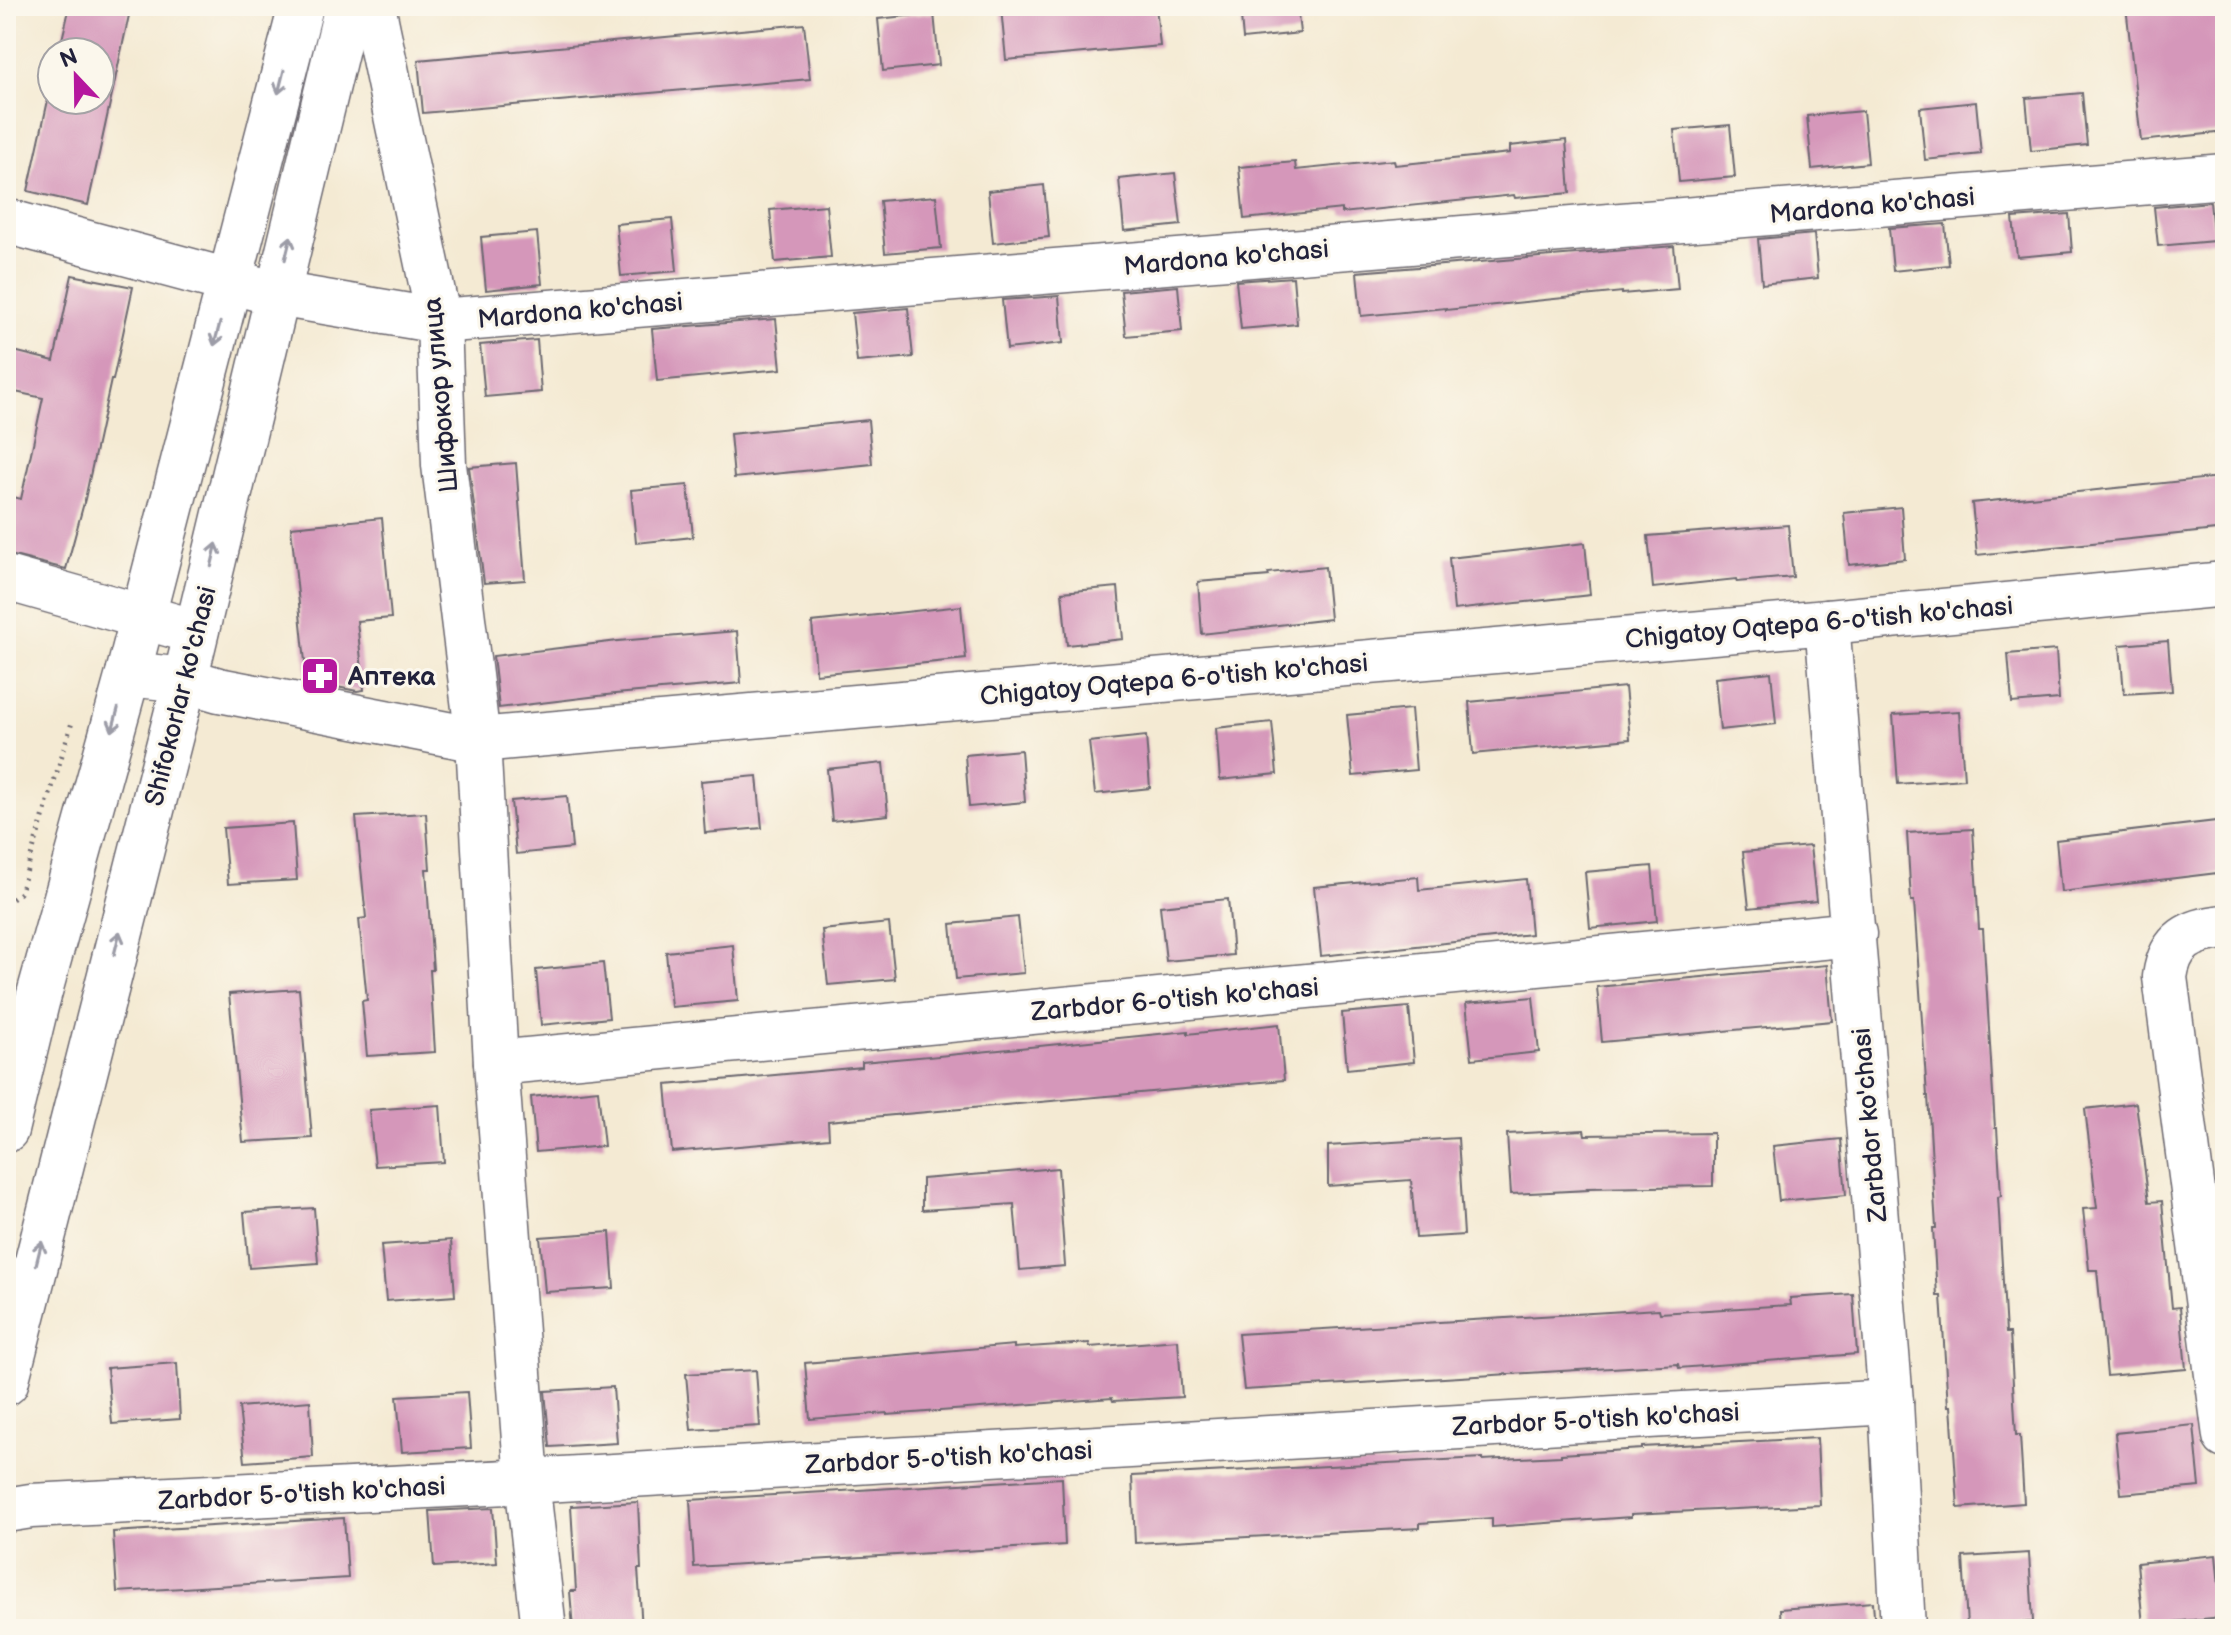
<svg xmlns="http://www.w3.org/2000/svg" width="2231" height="1635" font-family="'Balsamiq Sans',sans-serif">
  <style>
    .building { fill: #d597ba }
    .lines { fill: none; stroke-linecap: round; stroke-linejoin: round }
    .minor-casing { stroke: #6c6870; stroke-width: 47 }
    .major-casing { stroke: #6c6870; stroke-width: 47 }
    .path { stroke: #6c6870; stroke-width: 5; stroke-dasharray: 2 6; stroke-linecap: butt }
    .minor { stroke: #fff; stroke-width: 44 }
    .major { stroke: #fff; stroke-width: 44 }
    .oneway { stroke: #9c9ca7 }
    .labels { text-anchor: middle; stroke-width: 6; stroke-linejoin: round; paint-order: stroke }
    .street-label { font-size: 26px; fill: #22223b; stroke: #fbf7ec }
    .poi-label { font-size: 26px; font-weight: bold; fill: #22223b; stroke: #fbf7ec; text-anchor: start }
  </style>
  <rect width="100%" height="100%" fill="#fbf7ec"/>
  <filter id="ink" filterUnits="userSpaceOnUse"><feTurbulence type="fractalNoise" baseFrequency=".0125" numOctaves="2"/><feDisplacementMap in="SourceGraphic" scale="16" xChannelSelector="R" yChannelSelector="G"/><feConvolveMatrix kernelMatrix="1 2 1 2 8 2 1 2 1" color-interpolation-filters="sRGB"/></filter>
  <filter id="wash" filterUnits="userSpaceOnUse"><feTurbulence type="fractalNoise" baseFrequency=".006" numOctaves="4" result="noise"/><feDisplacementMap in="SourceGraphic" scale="32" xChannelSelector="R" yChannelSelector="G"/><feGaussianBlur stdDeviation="1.8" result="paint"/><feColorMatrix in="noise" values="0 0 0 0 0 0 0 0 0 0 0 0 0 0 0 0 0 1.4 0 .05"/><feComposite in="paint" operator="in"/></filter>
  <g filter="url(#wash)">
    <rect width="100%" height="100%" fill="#f4ead3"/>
    <g id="blocks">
      <g class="building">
        <polygon points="70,6 131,6 88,205 28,191 52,82 52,100 100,100 100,52 59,52"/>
        <polygon points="1019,6 1156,6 1160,46 1006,60 1001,8"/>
        <polygon points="1240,6 1297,6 1300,33 1243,39"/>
        <polygon points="2126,6 2225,6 2225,132 2141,141"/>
        <polygon points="934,13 939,65 883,71 878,19"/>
        <polygon points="804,24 810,79 423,113 418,60"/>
        <polygon points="2082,93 2087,145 2031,151 2026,98"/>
        <polygon points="1976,102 1981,154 1925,160 1920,108"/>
        <polygon points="1863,111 1868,163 1812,169 1807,116"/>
        <polygon points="1730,125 1735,177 1679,182 1674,130"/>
        <polygon points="1566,140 1570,193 1515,198 1514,195 1342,213 1342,209 1244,219 1239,167 1295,162 1296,170 1394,160 1395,165 1510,153 1510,146"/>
        <polygon points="1175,173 1181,225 1124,231 1119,179"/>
        <polygon points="1044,185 1049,237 993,243 988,191"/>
        <polygon points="936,196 941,248 885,253 880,201"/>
        <polygon points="2210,202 2214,241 2158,246 2154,207"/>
        <polygon points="826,205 831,257 775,262 770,210"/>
        <polygon points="2069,214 2072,252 2017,257 2013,218"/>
        <polygon points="672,219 677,271 621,276 616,224"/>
        <polygon points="1945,224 1949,265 1893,271 1889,228"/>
        <polygon points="537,232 542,284 486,290 481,237"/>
        <polygon points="1814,234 1818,278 1762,284 1758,239"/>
        <polygon points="1674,246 1678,289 1622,294 1622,292 1446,310 1446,308 1361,316 1357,272"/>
        <polygon points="72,275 133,287 113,380 111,380 85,499 66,569 6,554 6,495 21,499 43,398 6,390 6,349 54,361"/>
        <polygon points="1293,277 1297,324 1241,329 1236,281"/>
        <polygon points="1178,286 1182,331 1126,336 1121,291"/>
        <polygon points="1059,296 1063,343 1007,349 1002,300"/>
        <polygon points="908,308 913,357 857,362 852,313"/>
        <polygon points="776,319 781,369 657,381 652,329"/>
        <polygon points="537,340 541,392 485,397 480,345"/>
        <polygon points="868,420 872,464 734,478 730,434"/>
        <polygon points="516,463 525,580 484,583 469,467"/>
        <polygon points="2220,477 2225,529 1977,555 1972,503"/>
        <polygon points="688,485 693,537 636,543 631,490"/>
        <polygon points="1901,507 1905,559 1849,565 1844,513"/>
        <polygon points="382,518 391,618 357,621 364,690 357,691 307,681 291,527"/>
        <polygon points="1788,525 1793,577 1737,582 1736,579 1653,588 1648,536"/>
        <polygon points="1585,543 1590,595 1454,610 1449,558"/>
        <polygon points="1325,567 1330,619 1202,634 1198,582 1269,576 1268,573"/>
        <polygon points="1118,587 1123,639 1067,645 1062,592"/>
        <polygon points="961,606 966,659 816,674 812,622"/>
        <polygon points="737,631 741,683 615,694 499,708 493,656 618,641"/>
        <polygon points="2168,641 2172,691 2124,694 2120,645"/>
        <polygon points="2056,650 2059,699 2012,703 2008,654"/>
        <polygon points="1771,672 1776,724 1720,730 1715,678"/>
        <polygon points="1625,687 1630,739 1473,754 1469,702"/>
        <polygon points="1411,709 1416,770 1353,776 1347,715"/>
        <polygon points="1959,711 1964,779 1898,784 1893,715"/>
        <polygon points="1272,722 1277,774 1220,780 1216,728"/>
        <polygon points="1146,736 1150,788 1095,794 1089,742"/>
        <polygon points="1021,750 1025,802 969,807 965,755"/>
        <polygon points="883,763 888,815 832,821 827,769"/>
        <polygon points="757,776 762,828 705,833 701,781"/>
        <polygon points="567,796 572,848 516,854 511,801"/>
        <polygon points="426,813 430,869 426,869 433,970 430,970 435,1052 367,1056 362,1001 367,1000 359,919 366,918 356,817"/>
        <polygon points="2225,820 2225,872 2061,892 2056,840"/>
        <polygon points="293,823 297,880 228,884 223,828"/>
        <polygon points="1973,829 1979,929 1983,929 1995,1128 1997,1128 2001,1196 1998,1197 2006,1333 2010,1333 2016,1435 2020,1435 2024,1503 1958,1508 1951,1406 1948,1406 1941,1296 1937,1296 1933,1228 1936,1228 1928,1096 1927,1096 1914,901 1911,901 1907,833"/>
        <polygon points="1810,846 1816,901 1749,908 1743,852"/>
        <polygon points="1652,866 1657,921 1590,928 1585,872"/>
        <polygon points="1418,877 1419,890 1526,879 1531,934 1321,956 1314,887"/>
        <polygon points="1228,899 1233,955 1166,961 1160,906"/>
        <polygon points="1018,917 1024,973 956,979 951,924"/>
        <polygon points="889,923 895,979 828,985 822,930"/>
        <polygon points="733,945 738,1001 671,1007 666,952"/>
        <polygon points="603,963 609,1018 541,1025 536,970"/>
        <polygon points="1827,965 1832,1021 1602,1042 1597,987"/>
        <polygon points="299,989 312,1138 243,1142 229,994"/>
        <polygon points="1533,997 1539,1052 1472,1059 1466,1003"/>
        <polygon points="1409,1007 1414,1062 1347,1069 1342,1013"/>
        <polygon points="1279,1024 1284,1080 828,1121 829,1138 672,1152 666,1085 862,1067 862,1062 929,1056 929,1057 1188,1031 1188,1034"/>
        <polygon points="598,1090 604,1146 536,1152 531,1097"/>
        <polygon points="2136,1103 2149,1202 2162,1201 2172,1308 2180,1307 2186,1369 2107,1376 2097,1270 2089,1270 2083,1209 2097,1208 2085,1109"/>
        <polygon points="440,1105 444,1162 375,1166 369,1110"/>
        <polygon points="1584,1130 1585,1135 1713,1133 1713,1186 1587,1188 1588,1190 1511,1194 1507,1134"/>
        <polygon points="1458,1138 1464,1235 1416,1238 1411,1180 1328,1186 1328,1146"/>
        <polygon points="1841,1139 1846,1195 1779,1201 1773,1146"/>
        <polygon points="1058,1168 1065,1266 1020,1270 1014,1204 922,1210 922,1179"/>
        <polygon points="314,1208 318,1263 249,1268 244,1212"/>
        <polygon points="610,1232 614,1288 545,1292 540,1237"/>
        <polygon points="451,1240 455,1296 386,1301 381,1245"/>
        <polygon points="1853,1294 1857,1354 1679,1368 1678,1364 1244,1390 1238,1334 1659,1309 1660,1313 1791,1305 1790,1298"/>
        <polygon points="1178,1340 1182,1397 1113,1401 1112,1398 887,1415 887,1413 810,1419 805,1363 1014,1345 1014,1348 1089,1343 1090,1347"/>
        <polygon points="177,1363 180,1419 112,1424 107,1368"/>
        <polygon points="756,1370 760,1426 691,1430 686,1374"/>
        <polygon points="613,1387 617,1443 550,1447 545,1391"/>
        <polygon points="467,1392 471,1448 402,1452 397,1396"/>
        <polygon points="310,1401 313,1457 245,1462 239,1407"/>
        <polygon points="2194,1425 2200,1487 2121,1494 2115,1433"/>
        <polygon points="1817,1438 1820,1505 1631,1514 1631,1517 1492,1527 1492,1518 1420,1523 1420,1528 1135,1543 1132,1476 1483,1458 1483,1460 1561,1456 1561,1454 1642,1449 1642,1447"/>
        <polygon points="1062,1478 1065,1545 694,1567 690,1500"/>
        <polygon points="638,1502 641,1569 638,1569 642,1629 573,1629 570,1591 576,1591 571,1506"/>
        <polygon points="493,1508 497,1563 434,1567 430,1511"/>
        <polygon points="344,1518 348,1578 117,1592 113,1532"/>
        <polygon points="2029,1553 2033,1622 1967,1626 1963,1557"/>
        <polygon points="2216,1555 2222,1617 2143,1625 2137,1563"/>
        <polygon points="1873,1602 1875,1629 1781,1629 1780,1609"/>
      </g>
    </g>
  </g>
  <g filter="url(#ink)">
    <use href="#blocks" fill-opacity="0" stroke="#6c6870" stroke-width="2"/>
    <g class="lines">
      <defs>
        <g id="minor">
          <polyline points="373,6 439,321 444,465 478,740 496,1063 527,1481 544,1629"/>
          <polyline points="6,221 277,294 439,321 2225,176"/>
          <polyline points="6,578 196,632"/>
          <polyline points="1827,622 1891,1402 1903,1629"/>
          <polyline points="128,674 185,680 219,690 478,740 1827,622 2225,584"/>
          <path d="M 2225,927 C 2191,930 2170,940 2165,977 L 2225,1436"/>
          <polyline points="496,1063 1854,934"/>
          <polyline points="6,1510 31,1506 527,1481 1891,1402"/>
        </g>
        <g id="major">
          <polyline points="6,1130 37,1002 128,674 301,6"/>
          <polyline points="6,1383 185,680 347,6"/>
        </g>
      </defs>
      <use href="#minor" class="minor-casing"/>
      <use href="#major" class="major-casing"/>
      <polyline class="path" points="6,904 20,893 73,719"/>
      <use href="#minor" class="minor"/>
      <use href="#major" class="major"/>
    </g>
    <defs><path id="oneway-shaft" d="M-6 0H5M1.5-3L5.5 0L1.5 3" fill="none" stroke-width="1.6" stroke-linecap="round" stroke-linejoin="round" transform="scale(2)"/></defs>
    <g class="oneway">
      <use href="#oneway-shaft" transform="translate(281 82) rotate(104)"/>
      <use href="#oneway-shaft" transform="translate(288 248) rotate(-76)"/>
      <use href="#oneway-shaft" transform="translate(217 334) rotate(105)"/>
      <use href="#oneway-shaft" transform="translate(214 555) rotate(-77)"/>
      <use href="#oneway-shaft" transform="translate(115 720) rotate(105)"/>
      <use href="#oneway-shaft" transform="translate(117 943) rotate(-76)"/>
      <use href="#oneway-shaft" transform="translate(39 1253) rotate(-76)"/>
    </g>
  </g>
  <defs>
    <symbol id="pharmacy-square" viewBox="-11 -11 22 22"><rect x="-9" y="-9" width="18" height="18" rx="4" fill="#b5179e" stroke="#fbf7ec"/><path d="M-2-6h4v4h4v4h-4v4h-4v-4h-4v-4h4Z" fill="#fff"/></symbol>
  </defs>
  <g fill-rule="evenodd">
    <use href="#pharmacy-square" x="298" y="654" width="44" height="44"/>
  </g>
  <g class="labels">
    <g class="street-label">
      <text transform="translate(1872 205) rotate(-5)" y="9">Mardona ko'chasi</text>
      <text transform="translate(1226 257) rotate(-5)" y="9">Mardona ko'chasi</text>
      <text transform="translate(580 310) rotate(-5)" y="9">Mardona ko'chasi</text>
      <text transform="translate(440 395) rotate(-95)" y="9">Шифокор улица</text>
      <text transform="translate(1819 622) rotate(-5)" y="9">Chigatoy Oqtepa 6-o'tish ko'chasi</text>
      <text transform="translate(1174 679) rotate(-5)" y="9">Chigatoy Oqtepa 6-o'tish ko'chasi</text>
      <text transform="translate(180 696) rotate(-76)" y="9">Shifokorlar ko'chasi</text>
      <text transform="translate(1175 999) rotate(-5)" y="9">Zarbdor 6-o'tish ko'chasi</text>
      <text transform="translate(1869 1125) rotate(-95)" y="9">Zarbdor ko'chasi</text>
      <text transform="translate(1596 1419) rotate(-3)" y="9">Zarbdor 5-o'tish ko'chasi</text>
      <text transform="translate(949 1457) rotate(-3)" y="9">Zarbdor 5-o'tish ko'chasi</text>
      <text transform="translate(302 1493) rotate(-3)" y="9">Zarbdor 5-o'tish ko'chasi</text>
    </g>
    <g class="poi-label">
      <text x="348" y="685">Аптека</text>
    </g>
  </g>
  <rect width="2231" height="1635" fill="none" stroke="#fbf7ec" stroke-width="32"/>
  <g transform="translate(76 76) rotate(338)"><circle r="38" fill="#fbf7ec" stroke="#a4a2a5" stroke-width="2"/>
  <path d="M0-6L14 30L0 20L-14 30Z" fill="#b5179e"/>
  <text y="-12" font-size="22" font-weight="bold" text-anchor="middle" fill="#22223b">N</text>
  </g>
</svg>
